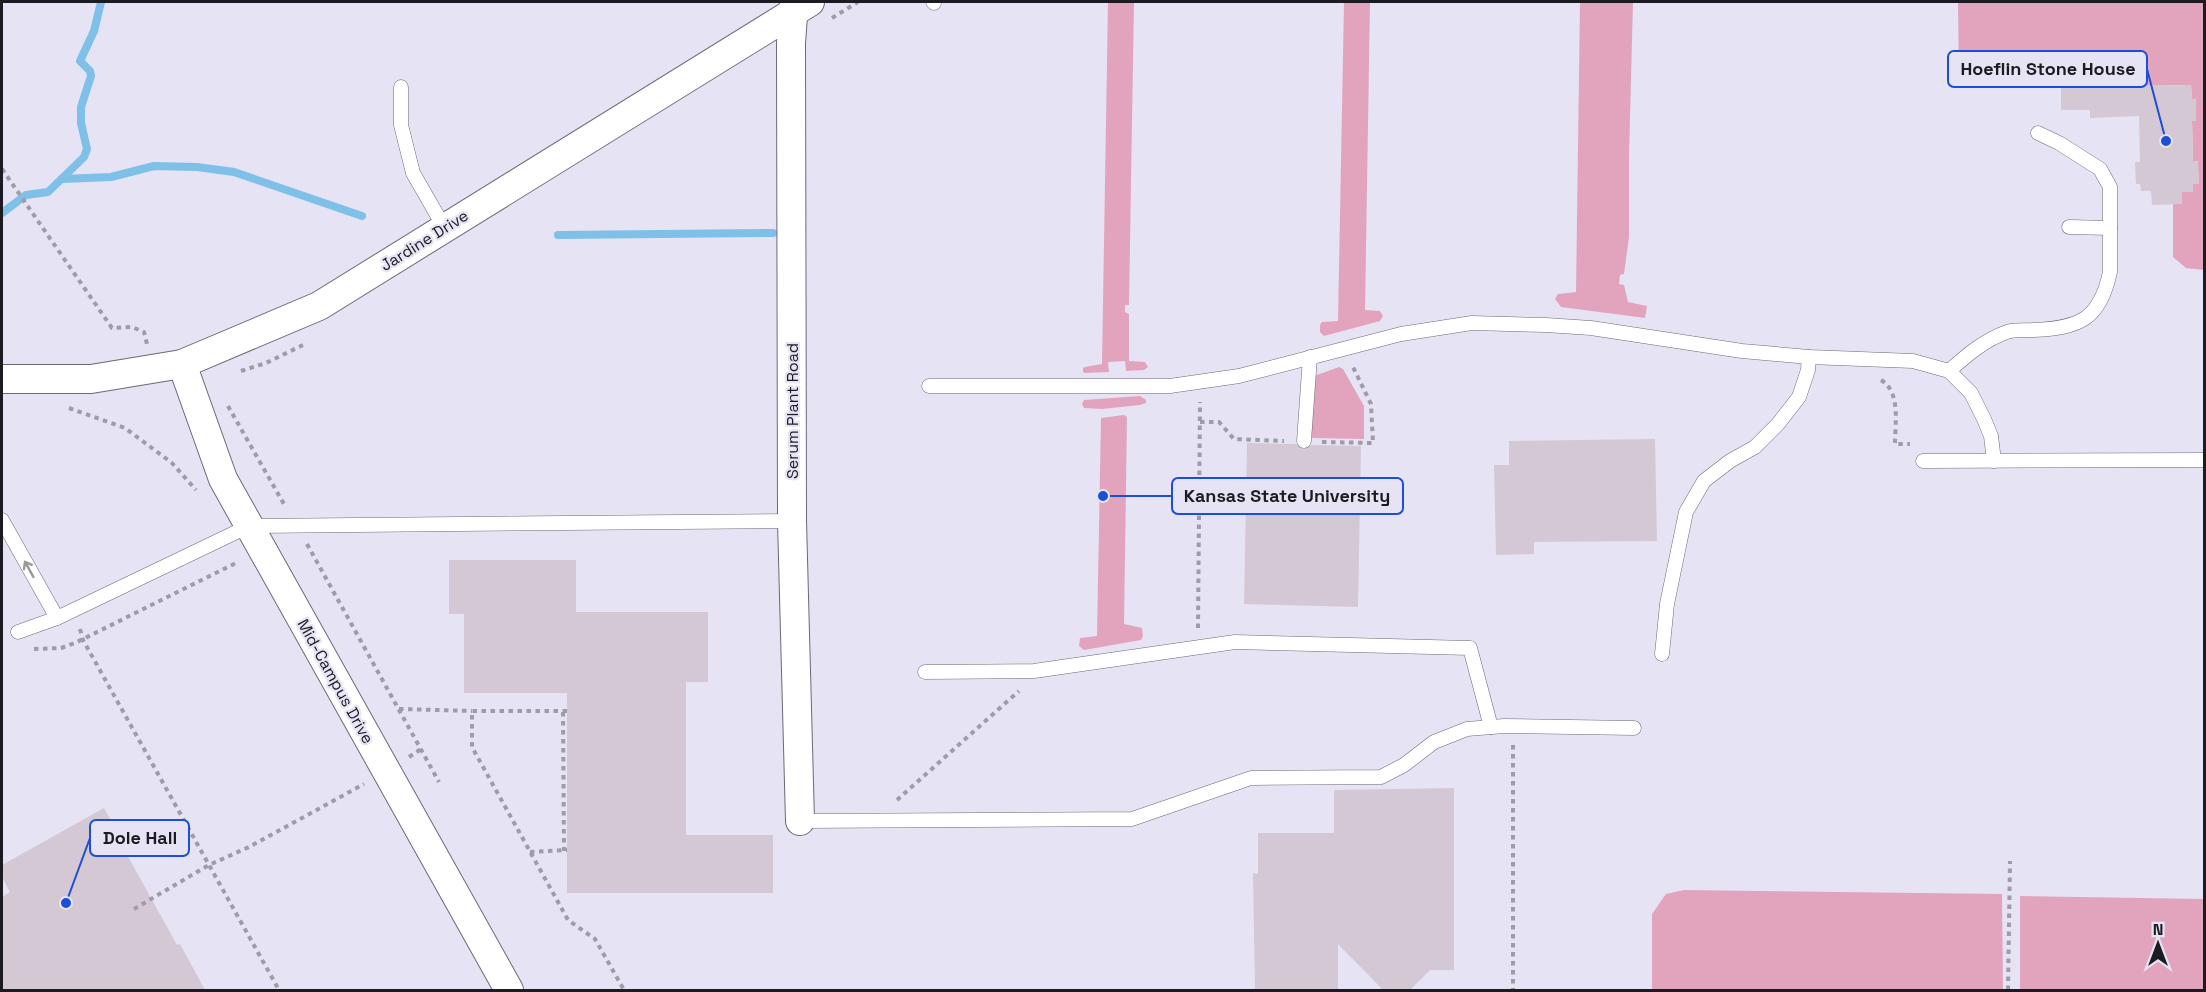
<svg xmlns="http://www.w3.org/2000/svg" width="2206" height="992" font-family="'Space Grotesk',sans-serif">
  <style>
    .green { fill: #e2a4bd }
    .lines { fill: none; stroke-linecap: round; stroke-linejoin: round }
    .stream { stroke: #7ec0e8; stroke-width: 8 }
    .building { fill: #d4c8d5 }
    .lane-casing { stroke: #6c6977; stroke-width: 15 }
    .street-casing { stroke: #6c6977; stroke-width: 30 }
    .path { stroke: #9e9ca9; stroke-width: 4; stroke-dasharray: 4.5 4.5; stroke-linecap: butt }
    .lane { stroke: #fff; stroke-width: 14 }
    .street { stroke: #fff; stroke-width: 28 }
    .oneway { stroke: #99989b }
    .labels { text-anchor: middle; stroke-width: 4.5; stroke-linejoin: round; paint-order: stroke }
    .street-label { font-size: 16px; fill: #1c1b21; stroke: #e6e3f4 }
    .leader { fill: none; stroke: #1d4ed8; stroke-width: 2 }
    .callout-dot { fill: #1d4ed8; stroke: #e6e3f4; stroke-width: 2 }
    .callout { fill: #e6e3f4; stroke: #1d4ed8; stroke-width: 2 }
    .callout-label { font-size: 18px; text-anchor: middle; font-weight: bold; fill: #1c1b21 }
  </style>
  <rect width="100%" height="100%" fill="#e6e3f4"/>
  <g class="green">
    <polygon points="1108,2 1134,2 1129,305 1125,305 1125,312 1129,314 1129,361 1145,362 1148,367 1144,370 1126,371 1125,361 1108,362 1109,372 1085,373 1083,372 1083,368 1085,367 1102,364"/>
    <polygon points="1344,2 1370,2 1365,310 1380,311 1383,316 1380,321 1324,336 1320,332 1320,325 1322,322 1338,321"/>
    <polygon points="1580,2 1633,2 1629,157 1629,237 1624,274 1620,275 1619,284 1624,285 1628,302 1647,306 1645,318 1561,307 1555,299 1558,294 1576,292"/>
    <polygon points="1958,2 2204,2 2204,270 2186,268 2173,257 2173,204 2182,204 2182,192 2193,192 2193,184 2199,184 2197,161 2193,162 2192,121 2196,120 2196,99 2192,99 2191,85 2131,86 2131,70 2088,80 1959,81"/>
    <polygon points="1339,367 1343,369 1364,406 1364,439 1312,438 1312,430 1310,430 1314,376"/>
    <polygon points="1140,396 1146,400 1146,403 1140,405 1102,409 1084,408 1082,404 1084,400"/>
    <polygon points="1124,415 1127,417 1124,624 1142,628 1143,636 1141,640 1084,650 1079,646 1080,638 1097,636 1101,418"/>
    <polygon points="1684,890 2002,894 2003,990 1652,990 1652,914 1666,894"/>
    <polygon points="2020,896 2204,899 2204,990 2020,990"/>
  </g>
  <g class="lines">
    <g class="stream">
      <polyline points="62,179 111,177 154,166 197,167 234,172 362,216"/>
      <polyline points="2,213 26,195 48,192 84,157 87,149 81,123 81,107 91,76 90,71 80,61 94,31 101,2"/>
      <polyline points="558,235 773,233"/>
    </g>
  </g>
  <g class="building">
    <polygon points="2131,69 2131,86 2191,85 2192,99 2196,98 2196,121 2192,121 2193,162 2198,161 2199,184 2193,184 2193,192 2182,192 2182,204 2152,205 2151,191 2141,191 2140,184 2136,184 2135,162 2140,162 2139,116 2090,118 2090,110 2061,110 2061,81 2088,80 2088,70"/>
    <polygon points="1655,439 1657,541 1534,542 1534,554 1496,555 1494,465 1509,465 1509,441"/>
    <polygon points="1247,443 1296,444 1304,450 1312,445 1361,446 1358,607 1244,604"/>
    <polygon points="449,560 576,560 576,612 708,612 708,682 686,682 686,835 773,835 773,893 567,893 567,693 464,693 464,614 449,614"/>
    <polygon points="1454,788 1454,970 1430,970 1410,990 1383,990 1338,944 1338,990 1255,990 1253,873 1258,874 1258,833 1334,833 1334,790"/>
    <polygon points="104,808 127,849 125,851 177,945 180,944 205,990 2,990 2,897 10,892 2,877 2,865"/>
  </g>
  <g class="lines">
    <defs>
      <g id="lane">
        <polyline points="933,2 934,3"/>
        <polyline points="401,87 401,125 413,173 444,227"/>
        <polyline points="2069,227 2110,228"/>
        <path d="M 1949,371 C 1966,356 1984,340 2007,332 C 2015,329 2026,331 2034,330 C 2080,328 2100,319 2110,272 L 2110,187 L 2100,169 L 2059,143 L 2038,133"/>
        <polyline points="929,386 1170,386 1239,376 1401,334 1472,323 1546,325 1591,328 1742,351 1809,357 1913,361 1949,371 1971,393 1984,419 1991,436 1994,461"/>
        <polyline points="1304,441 1310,357"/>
        <polyline points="1923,461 2204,460"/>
        <polyline points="2,520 57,618"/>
        <polyline points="18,632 57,618 249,526 792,521"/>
        <polyline points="1662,654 1667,604 1686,512 1704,481 1730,461 1755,447 1778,424 1799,397 1808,370 1809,357"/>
        <polyline points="925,672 1034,671 1235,642 1470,648 1491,727"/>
        <polyline points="800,821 1132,819 1251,778 1381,777 1404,765 1434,742 1467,729 1504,726 1634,728"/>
      </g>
      <g id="street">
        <polyline points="794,2 791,43 792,521 800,821"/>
        <polyline points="182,364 223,479 509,990"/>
        <polyline points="2,379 91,379 182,364 319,306 810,2"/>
      </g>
    </defs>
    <use href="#lane" class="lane-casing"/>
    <use href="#street" class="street-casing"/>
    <g class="path">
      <polyline points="832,18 858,2"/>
      <polyline points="2,169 112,328 132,327 144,332 147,344"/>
      <polyline points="241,371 266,363 303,345"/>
      <path d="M 1881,380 C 1901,392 1895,423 1895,444 L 1910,444"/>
      <polyline points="228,406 285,506"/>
      <polyline points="69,408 125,428 172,463 196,490"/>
      <polyline points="1200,422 1219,422 1234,439 1284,441"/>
      <polyline points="1322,442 1373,443 1371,404 1352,365"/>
      <polyline points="307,544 439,782"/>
      <polyline points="1198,628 1200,402"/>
      <polyline points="80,629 83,640 279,990"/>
      <polyline points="34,649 61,648 75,643 238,562"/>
      <polyline points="399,709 472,711"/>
      <polyline points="567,711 472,711 472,747 568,920 595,939 624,990"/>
      <polyline points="563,712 564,851"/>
      <polyline points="1513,745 1513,990"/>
      <polyline points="409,757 421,749"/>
      <polyline points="897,800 1019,691"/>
      <polyline points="530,852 567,850"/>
      <polyline points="134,909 209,865 249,847 364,784"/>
      <polyline points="2008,990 2010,861"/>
    </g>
    <use href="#lane" class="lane"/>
    <use href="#street" class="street"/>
  </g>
  <defs><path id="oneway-shaft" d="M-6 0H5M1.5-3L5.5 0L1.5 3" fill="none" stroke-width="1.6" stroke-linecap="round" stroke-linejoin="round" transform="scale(1.5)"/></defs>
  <use class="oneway" href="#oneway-shaft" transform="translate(29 569) rotate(-119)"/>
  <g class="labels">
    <g class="street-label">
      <text transform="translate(424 240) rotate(-32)" y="6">Jardine Drive</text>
      <text transform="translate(792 411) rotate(-90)" y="6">Serum Plant Road</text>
      <text transform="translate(336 681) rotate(61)" y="6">Mid-Campus Drive</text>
    </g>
  </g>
  <path class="leader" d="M2166 141L2147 69M1103 496L1172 496M66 903L90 838"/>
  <g class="callout-dot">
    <circle cx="2166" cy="141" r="6"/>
    <circle cx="1103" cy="496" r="6"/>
    <circle cx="66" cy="903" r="6"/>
  </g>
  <g class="callout">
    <rect x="1948" y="51" width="199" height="36" rx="6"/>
    <rect x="1172" y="478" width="231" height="36" rx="6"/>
    <rect x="90" y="820" width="99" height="36" rx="6"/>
  </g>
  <g class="callout-label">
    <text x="2048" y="75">Hoeflin Stone House</text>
    <text x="1287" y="502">Kansas State University</text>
    <text x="140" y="844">Dole Hall</text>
  </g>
  <rect width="2206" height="992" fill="none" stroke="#1c1b21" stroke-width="6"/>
  <g transform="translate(2158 944)" stroke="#e6e3f4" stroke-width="4.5" paint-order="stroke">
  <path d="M0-4.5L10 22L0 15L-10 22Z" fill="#1c1b21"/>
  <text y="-9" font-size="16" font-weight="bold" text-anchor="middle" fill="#1c1b21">N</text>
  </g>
</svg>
